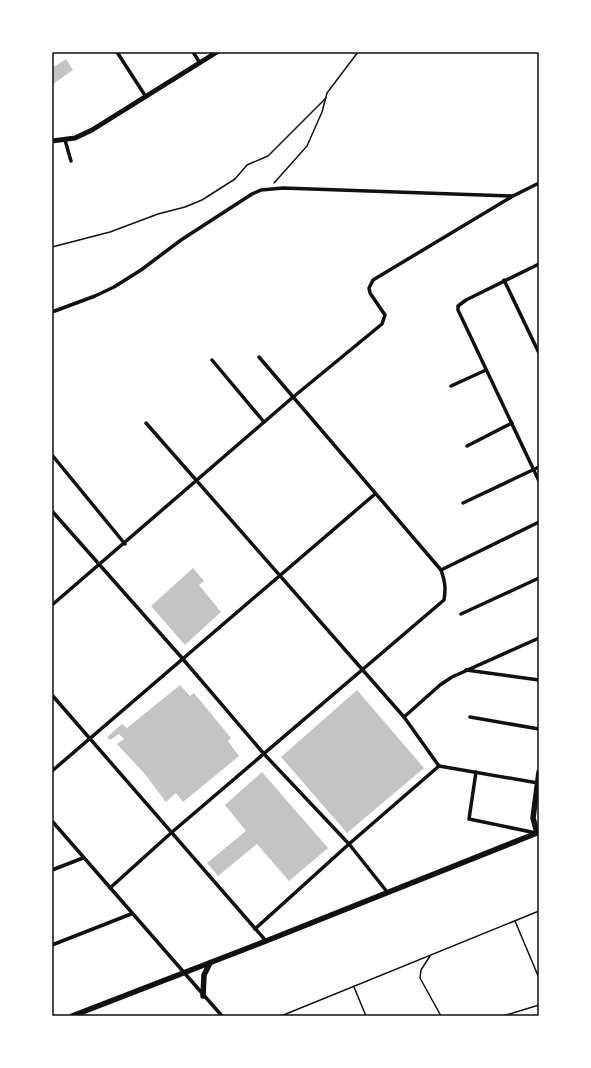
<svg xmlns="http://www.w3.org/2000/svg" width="591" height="1068" font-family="'Times New Roman',serif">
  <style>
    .building { fill: #c4c4c4 }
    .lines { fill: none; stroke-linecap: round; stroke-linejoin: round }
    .path { stroke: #111; stroke-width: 1.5 }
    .service { stroke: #111; stroke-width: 1.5 }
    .minor { stroke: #111; stroke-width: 3.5 }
    .secondary { stroke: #111; stroke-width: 5 }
    .primary { stroke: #111; stroke-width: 5.5 }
    .neatline { fill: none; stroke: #111; stroke-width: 1.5 }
  </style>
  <rect width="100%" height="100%" fill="#fff"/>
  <g class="building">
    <polygon points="66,59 73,70 53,84 52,68"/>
    <polygon points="193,568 204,581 199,585 221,612 185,645 151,606"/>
    <polygon points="180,685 190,696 194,693 231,738 228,741 239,756 183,802 176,793 166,802 144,773 117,744 124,739 119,734 110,740 107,737 122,724 127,728"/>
    <polygon points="357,690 424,768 347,833 281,757"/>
    <polygon points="262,772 328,848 289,881 257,844 218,876 207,863 246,831 225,805"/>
  </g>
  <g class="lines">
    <g class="path">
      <polyline points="274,183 307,146 322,112 327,93 358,52"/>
      <polyline points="52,247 110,232 158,214 185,207 202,200 235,179 247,165 268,156 326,98"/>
    </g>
    <g class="service">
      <polyline points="515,921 539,978"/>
      <polyline points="430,956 421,970 420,978 441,1016"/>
      <polyline points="354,987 366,1016"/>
      <polyline points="281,1016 539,911"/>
      <polyline points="503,1016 539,1005"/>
    </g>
    <g class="minor">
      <polyline points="117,52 146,97"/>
      <polyline points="193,52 200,63"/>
      <polyline points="65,140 71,161"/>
      <polyline points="539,264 466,300 458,306 458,310 539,481"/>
      <polyline points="504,280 539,353"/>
      <polyline points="52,312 95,296 114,287 141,270 181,240 252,194 261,190 283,188 512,196"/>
      <polyline points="212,360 264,422"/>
      <polyline points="451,386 486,370"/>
      <polyline points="146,423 404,717 439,766"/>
      <polyline points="467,446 512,423"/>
      <polyline points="52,455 125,544"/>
      <polyline points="463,503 539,467"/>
      <polyline points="52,511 182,658 264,754 349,844 388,893"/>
      <polyline points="441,570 539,522"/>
      <polyline points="52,605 292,398 382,324 385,315 370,293 369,288 373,280 513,196 539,183"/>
      <polyline points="461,614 539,578"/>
      <polyline points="466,670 539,680"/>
      <polyline points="52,695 266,941"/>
      <polyline points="404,717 440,685 452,677 539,638"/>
      <polyline points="470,717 539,729"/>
      <polyline points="439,766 538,783"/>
      <polyline points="52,771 375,494"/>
      <polyline points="476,772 469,819 536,833"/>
      <polyline points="52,821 222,1016"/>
      <polyline points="52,870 83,858"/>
      <path d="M 110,888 L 171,833 L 444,600 C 446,588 445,581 441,570 L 259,357"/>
      <polyline points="255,929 349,844 439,766"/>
      <polyline points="52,945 131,914"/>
    </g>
    <polyline class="secondary" points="52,141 75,138 92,130 217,52"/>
    <g class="primary">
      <polyline points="537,833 533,818 539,772"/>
      <polyline points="203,996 204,975 210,963"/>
      <polyline points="72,1016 266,941 537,833"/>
    </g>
  </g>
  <rect width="591" height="1068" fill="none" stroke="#ffffff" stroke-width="106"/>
  <rect x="53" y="53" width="485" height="962" class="neatline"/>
</svg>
